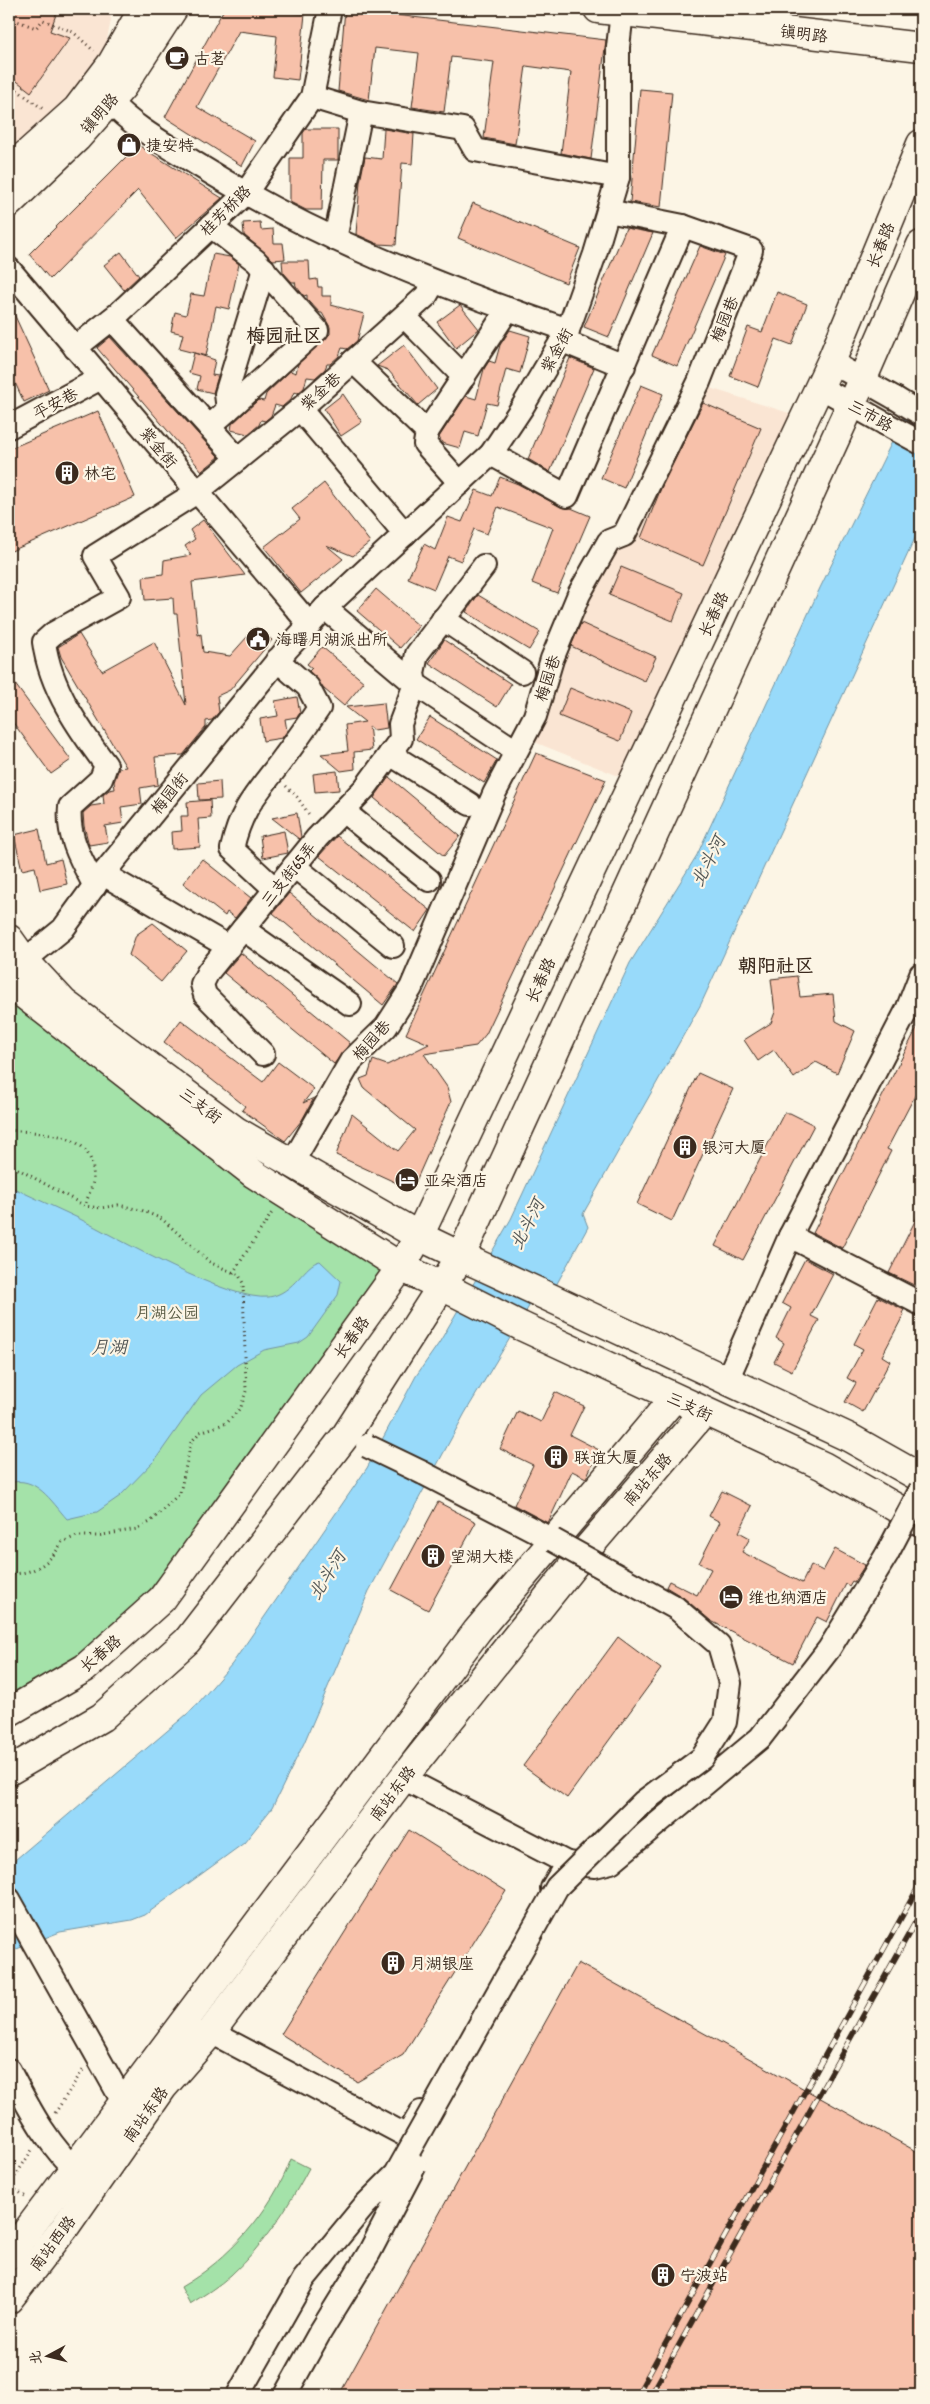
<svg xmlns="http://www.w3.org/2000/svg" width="930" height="2404" font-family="'Patrick Hand','LXGW WenKai TC',sans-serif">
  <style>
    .built { fill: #fae5d3 }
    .green { fill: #a4e2a9; stroke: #708664 }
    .water { fill: #98dafa; stroke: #7394a2 }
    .building { fill: #f7c1aa; stroke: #3b2a1e }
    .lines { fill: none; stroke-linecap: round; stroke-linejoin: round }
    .minor-casing { stroke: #3b2a1e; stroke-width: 26 }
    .major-casing { stroke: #3b2a1e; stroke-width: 31 }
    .path { stroke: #3b2a1e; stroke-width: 3; stroke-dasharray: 1 4; stroke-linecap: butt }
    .minor { stroke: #fcf5e5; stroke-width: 22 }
    .major { stroke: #fcf5e5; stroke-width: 28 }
    .rail-casing { stroke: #3b2a1e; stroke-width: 5.5 }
    .rail { stroke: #fcf5e5; stroke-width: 4; stroke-dasharray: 11; stroke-linecap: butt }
    .minor-bridge-casing { stroke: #3b2a1e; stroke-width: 26; stroke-linecap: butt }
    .major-bridge-casing { stroke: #3b2a1e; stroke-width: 31; stroke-linecap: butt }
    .minor-bridge { stroke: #fcf5e5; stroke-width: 22 }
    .major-bridge { stroke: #fcf5e5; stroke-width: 28 }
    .labels { text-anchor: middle; stroke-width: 4.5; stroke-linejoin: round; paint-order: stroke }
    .street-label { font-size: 16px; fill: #3b2a1e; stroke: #fcf5e5 }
    .poi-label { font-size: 16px; fill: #3b2a1e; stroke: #fcf5e5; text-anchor: start }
    .park-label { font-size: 16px; fill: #555841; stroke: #fcf5e5 }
    .water-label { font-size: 18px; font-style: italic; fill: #525655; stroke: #fcf5e5 }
    .quarter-label { font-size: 19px; font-weight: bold; fill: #3b2a1e; stroke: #fcf5e5 }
  </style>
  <rect width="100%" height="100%" fill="#fcf5e5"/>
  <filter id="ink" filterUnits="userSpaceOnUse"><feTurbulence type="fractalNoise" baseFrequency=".02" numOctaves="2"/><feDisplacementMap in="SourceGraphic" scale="10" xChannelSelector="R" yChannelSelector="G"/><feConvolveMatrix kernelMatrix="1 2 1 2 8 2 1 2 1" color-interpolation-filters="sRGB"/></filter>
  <g filter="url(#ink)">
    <g class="built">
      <polygon points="9,9 109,9 111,20 103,59 52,119 9,156"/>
      <polygon points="694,383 792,414 621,777 532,741 572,618"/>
    </g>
    <g class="green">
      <polygon points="9,998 388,1273 283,1421 143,1598 74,1661 9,1701"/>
      <path d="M 291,2159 L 309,2168 C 289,2206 263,2246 231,2275 C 219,2286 204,2295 190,2304 L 181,2287 C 228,2260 272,2211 291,2159 Z"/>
    </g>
    <g class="water">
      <polygon points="921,383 921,525 701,1004 583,1214 588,1227 554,1289 543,1283 465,1413 369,1591 304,1743 272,1808 244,1843 145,1915 132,1920 60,1932 9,1952 9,1865 193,1709 232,1664 367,1468 416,1376 439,1343 511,1219 630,963 697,855 820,588"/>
      <path d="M 9,1186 C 32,1197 55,1207 78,1218 C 117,1238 229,1302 269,1297 C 295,1293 304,1264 320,1261 L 341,1281 L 338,1295 L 308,1337 L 299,1343 L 264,1350 L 237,1365 L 201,1395 L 155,1460 L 120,1496 L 97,1512 L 67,1519 C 51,1501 36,1475 9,1483 Z"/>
    </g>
    <g class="building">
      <polygon points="9,9 58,9 50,31 70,38 31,92 9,75"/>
      <polygon points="224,9 262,9 305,14 298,80 273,77 277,36 239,31 197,107 255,141 242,166 165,117"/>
      <polygon points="345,9 606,40 591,159 561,153 571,72 526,66 515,144 484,138 494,62 451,57 444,112 412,107 419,53 375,48 369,100 338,91"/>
      <polygon points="640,89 672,92 661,207 630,202"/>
      <polygon points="306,129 338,129 338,160 323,160 322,210 306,210 290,202 290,158 303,158 303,133"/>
      <polygon points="384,129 414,134 412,164 402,163 396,245 378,244 356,234 360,182 365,157 382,159"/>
      <polygon points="138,145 222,198 176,238 138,190 50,279 29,254"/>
      <polygon points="473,203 580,248 566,283 458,238"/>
      <polygon points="260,222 261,230 273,229 274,243 283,243 285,259 273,260 244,235 243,223"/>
      <polygon points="626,228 653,233 609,337 584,327"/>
      <polygon points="700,246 725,255 677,366 652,355"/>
      <polygon points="121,252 139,276 124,290 104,265"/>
      <polygon points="213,254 230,257 239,264 229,309 216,306 206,356 179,349 183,334 171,331 175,312 186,315 191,294 204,296"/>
      <polygon points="282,261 309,261 310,280 317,279 318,287 322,287 322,296 331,296 331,305 364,314 357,341 347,349 342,348 339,356 330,364 327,364 325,369 315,378 307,377 304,388 298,393 294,392 291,399 282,407 275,405 271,416 265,421 261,420 259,425 248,434 231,430 232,424 258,400 264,401 266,394 290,371 296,373 298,364 330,334 330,327 322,313 320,313 307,299 307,295 304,296 296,286 295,282 292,282 283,272"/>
      <polygon points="777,292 807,304 792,345 776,339 758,387 730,376 748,327 762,332"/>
      <polygon points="9,303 49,390 24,402 9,370"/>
      <polygon points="460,305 479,329 456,348 437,322"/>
      <polygon points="510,330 530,336 520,373 506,369 497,405 487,403 478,436 465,432 460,448 442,443 439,437 466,396 476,399 484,369 489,361 495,363 500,345"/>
      <polygon points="110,337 219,457 202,471 97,348"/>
      <polygon points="404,345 437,389 418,405 388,370 377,366"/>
      <polygon points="194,353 215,360 212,375 218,376 213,393 197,389 200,376 189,373"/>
      <polygon points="570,358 594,368 550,472 528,459"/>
      <polygon points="641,385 663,394 624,488 601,478"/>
      <polygon points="343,394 362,422 341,436 324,409"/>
      <polygon points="703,403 761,428 703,565 641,538 662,486"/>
      <polygon points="98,411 135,497 9,552 9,449"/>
      <polygon points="500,477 518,484 561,507 571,508 590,516 557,593 532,583 553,528 498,507 487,534 474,529 461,561 448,556 434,589 408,578 424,544 435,550 448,517 462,522 476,490 492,496"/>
      <polygon points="324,483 370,542 353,556 326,545 343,559 301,593 264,547 300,519 292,509"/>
      <polygon points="203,520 245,575 192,582 198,635 201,634 203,652 230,656 256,627 272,640 230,690 217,696 219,712 212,720 206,721 206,727 183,755 155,757 158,785 140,788 142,804 121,807 123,823 105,826 108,842 89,845 84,826 83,813 91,806 104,804 103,795 109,790 115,789 114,782 119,768 126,767 61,657 58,647 79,634 102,671 154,642 186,705 177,614 174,614 173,598 145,600 143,577 163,574 164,560 191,555 185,546 195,539 190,530"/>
      <polygon points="621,567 684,593 673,621 609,595"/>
      <polygon points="376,589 419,626 400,648 357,611"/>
      <polygon points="478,595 540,632 529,650 466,612"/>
      <polygon points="581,623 656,657 645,681 571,646"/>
      <polygon points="444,640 511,684 497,707 429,663"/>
      <polygon points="322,647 364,682 344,706 324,689 309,671 312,668 307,664"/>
      <polygon points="9,676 71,760 51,774 9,717"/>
      <polygon points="570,688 631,713 620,741 559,716"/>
      <polygon points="297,697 300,713 297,717 285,719 287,731 282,738 263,741 260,719 278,716 275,701"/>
      <polygon points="384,703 387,728 374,730 369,726 372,750 354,752 355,769 341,771 321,754 348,751 345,725 365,722 346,707"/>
      <polygon points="430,717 497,760 484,783 416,739"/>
      <polygon points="536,753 606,780 486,1034 476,1046 424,1054 447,1087 451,1102 412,1190 336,1155 352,1114 398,1151 415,1130 364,1088 360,1079 368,1076 373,1060 387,1065 429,1044 406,1034"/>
      <polygon points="337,771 339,790 315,792 313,774"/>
      <polygon points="389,777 460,836 444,856 374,798"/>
      <polygon points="220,781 221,799 199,800 198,783"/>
      <polygon points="210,800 211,818 198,819 200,847 172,849 171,832 182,831 181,816 188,816 187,802"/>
      <polygon points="297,813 301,837 299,839 272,818"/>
      <polygon points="39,829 46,863 61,859 67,884 40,890 35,867 22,870 14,835"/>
      <polygon points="284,831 288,853 263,858 260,836"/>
      <polygon points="337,836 430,910 415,932 319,856"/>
      <polygon points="202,859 251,898 235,918 227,912 225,916 183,883"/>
      <polygon points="289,893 398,984 383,1005 273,913"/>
      <polygon points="153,923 187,951 161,982 129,955 136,935"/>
      <polygon points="241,953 350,1043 334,1064 224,973"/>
      <polygon points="797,976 800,997 833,994 836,1021 855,1031 837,1073 816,1062 794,1078 774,1050 758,1061 744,1040 771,1023 775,1012 771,979"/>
      <polygon points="181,1020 263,1082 278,1062 314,1089 303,1103 314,1098 302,1120 285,1141 242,1110 245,1106 164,1042"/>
      <polygon points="921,1020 921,1084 887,1149 891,1151 842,1248 813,1233"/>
      <polygon points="698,1073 733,1089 672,1221 637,1204"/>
      <polygon points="784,1113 790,1113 814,1125 743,1260 715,1246"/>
      <polygon points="921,1209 921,1275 916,1286 889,1273"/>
      <polygon points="805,1259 833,1274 811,1316 819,1320 792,1371 774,1362 784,1343 776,1338 791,1308 782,1303"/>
      <polygon points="878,1297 904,1310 902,1313 904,1314 882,1356 890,1361 863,1412 845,1402 856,1383 847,1378 863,1349 854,1344"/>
      <polygon points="555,1392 584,1406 570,1435 599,1450 586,1478 572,1471 548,1523 514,1505 533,1465 500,1449 518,1411 541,1422"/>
      <polygon points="722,1491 752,1506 739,1532 750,1538 742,1552 802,1583 811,1565 823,1571 835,1549 865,1565 854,1582 852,1581 849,1586 846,1584 827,1622 817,1617 793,1663 711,1621 684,1598 666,1587 669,1581 697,1595 711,1569 699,1563 720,1522 709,1516"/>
      <polygon points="438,1502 476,1522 428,1610 391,1590"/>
      <polygon points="618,1637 661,1669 567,1798 523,1766"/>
      <polygon points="409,1830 506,1891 403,2055 357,2082 281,2034"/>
      <polygon points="578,1963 921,2154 921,2395 339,2395"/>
    </g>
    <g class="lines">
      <defs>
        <g id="minor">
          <polyline points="312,97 361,112 463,129 475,150 618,177"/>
          <path d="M 109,101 C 133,127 165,144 195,163 C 311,236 438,286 568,330"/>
          <polyline points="335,239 361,112"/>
          <polyline points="9,269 310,625"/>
          <polyline points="404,316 464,377"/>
          <polyline points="112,319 238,459"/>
          <polyline points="563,341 624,366"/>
          <polyline points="75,348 118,314 245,194 312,97 330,9"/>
          <polyline points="353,361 427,432 425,444 460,483"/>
          <polyline points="831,362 895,398"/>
          <polyline points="820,387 884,423"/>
          <polyline points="300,409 405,534"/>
          <polyline points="228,410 226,394 264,269"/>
          <polyline points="9,427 101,378"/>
          <polyline points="209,427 317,330 256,261 211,226"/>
          <polyline points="427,432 508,309"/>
          <polyline points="491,454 567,496 683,226 608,211"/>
          <polyline points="325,608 415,684 516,751"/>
          <polyline points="443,619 522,672"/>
          <polyline points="390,754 470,804"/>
          <polyline points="343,811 429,880"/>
          <polyline points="294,866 393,946"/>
          <polyline points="103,874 229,947"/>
          <path d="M 95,886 C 81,860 67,837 70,807 L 101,779 L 106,765 C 79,729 50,688 44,642 L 54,633 L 119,597 L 95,556 L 197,492 L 300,409 L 426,296 L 434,282"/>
          <path d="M 275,889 L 232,849 C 242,804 260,791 285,756 C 297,740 308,724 319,708 L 308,687 L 277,660"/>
          <polyline points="243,929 350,1004"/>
          <polyline points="9,973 63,929 103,874 287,649 325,608 491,454 523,406 568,330 595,254 618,177 618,47 622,12"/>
          <polyline points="263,1054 205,995 202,984 208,972 317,838 365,788 401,739 400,724 415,684 413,673 417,654 484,566"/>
          <polyline points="292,1163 351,1061 386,1027 411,988 494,794 535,716 552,659 579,594 609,541 624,535 699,382 751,250 683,226"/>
          <polyline points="790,1236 921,1304"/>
          <polyline points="727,1380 790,1236 907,1010 921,974"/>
          <polyline points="423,1473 553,1540"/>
          <polyline points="403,1778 567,1863 552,1888"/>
          <polyline points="567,1863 595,1866 611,1862 760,1738 829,1649 887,1554"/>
          <polyline points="9,1899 131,2116"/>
          <polyline points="211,2032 407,2136 421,2112"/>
          <path d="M 9,2070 C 30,2111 50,2149 85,2179"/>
        </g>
        <g id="major">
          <polyline points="598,9 921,47"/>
          <polyline points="9,170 77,109 112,63 143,9"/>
          <polyline points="9,203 77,138 122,87 173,9"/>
          <polyline points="9,939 24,960 64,1003 236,1131 419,1236 473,1262"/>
          <polyline points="9,983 254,1174 401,1267 456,1293"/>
          <polyline points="538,1292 850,1438 921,1478"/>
          <polyline points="521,1326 823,1466 921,1522"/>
          <polyline points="9,1712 85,1668 162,1599 401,1267 419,1236 831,362 921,144"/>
          <polyline points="9,1771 102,1717 187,1641 346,1435 461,1256 863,378 921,245"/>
          <polyline points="9,2255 477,1631 674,1398"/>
          <polyline points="9,2299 65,2227 163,2087 211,2032 403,1778 581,1556 704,1412"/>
        </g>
      </defs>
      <use href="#minor" class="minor-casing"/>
      <use href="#major" class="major-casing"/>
      <g class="path">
        <polyline points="9,18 36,28 43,20 73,32 94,51"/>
        <polyline points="9,84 43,109"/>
        <polyline points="286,786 297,797 310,816"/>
        <path d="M 9,1130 C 43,1134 97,1130 93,1180 C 92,1189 87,1198 85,1206"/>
        <path d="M 9,1164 L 85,1206 L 101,1208 L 118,1205 L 141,1210 L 162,1219 L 211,1263 L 239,1275 L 243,1283 L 246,1391 L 241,1407 L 227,1423 L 200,1432 L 191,1442 L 180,1493 L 150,1522 L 137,1529 L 97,1536 L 77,1536 L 62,1542 C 50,1564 33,1574 9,1574"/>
        <polyline points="233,1273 273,1211"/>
        <polyline points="55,2113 83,2070"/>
        <polyline points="25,2196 9,2186 32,2150"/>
      </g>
      <use href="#minor" class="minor"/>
      <use href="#major" class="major"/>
      <defs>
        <g id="rail">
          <polyline points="637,2395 921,1882"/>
          <polyline points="651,2395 921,1912"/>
        </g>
      </defs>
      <use href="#rail" class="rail-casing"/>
      <use href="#rail" class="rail"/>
      <defs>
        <g id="minor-bridge">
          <polyline points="895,398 921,414"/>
          <polyline points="884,423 921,443"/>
          <polyline points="367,1446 423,1473"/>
          <polyline points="887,1554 921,1489"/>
          <polyline points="238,2395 304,2279 365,2205 396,2174 557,1887 643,1802 702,1758 725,1722 730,1683 719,1645 676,1608 553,1540"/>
          <polyline points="285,2395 319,2334 369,2253 415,2165"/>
        </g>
        <g id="major-bridge">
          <polyline points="473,1262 538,1292"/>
          <polyline points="456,1293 521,1326"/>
        </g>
      </defs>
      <use href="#minor-bridge" class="minor-bridge-casing"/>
      <use href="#major-bridge" class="major-bridge-casing"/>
      <use href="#minor-bridge" class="minor-bridge"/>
      <use href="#major-bridge" class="major-bridge"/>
    </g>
  </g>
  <defs>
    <symbol id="cafe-disc" viewBox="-11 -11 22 22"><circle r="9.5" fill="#3b2a1e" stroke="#fcf5e5"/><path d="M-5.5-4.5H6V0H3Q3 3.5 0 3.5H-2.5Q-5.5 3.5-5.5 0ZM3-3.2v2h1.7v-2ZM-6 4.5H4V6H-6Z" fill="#fff"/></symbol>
    <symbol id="shop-disc" viewBox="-11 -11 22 22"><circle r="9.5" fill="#3b2a1e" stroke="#fcf5e5"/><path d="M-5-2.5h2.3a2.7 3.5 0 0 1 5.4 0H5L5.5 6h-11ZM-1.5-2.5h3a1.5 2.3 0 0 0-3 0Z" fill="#fff"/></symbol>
    <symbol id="building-disc" viewBox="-11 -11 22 22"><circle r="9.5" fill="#3b2a1e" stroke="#fcf5e5"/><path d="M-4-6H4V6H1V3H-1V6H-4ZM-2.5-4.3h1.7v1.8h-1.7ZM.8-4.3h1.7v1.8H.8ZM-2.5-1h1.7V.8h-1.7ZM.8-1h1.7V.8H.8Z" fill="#fff"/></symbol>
    <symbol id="civic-disc" viewBox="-11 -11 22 22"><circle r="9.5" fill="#3b2a1e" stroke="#fcf5e5"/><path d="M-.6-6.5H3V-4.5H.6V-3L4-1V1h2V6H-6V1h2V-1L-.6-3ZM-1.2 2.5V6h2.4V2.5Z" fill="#fff"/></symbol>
    <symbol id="hotel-disc" viewBox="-11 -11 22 22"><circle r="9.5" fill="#3b2a1e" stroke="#fcf5e5"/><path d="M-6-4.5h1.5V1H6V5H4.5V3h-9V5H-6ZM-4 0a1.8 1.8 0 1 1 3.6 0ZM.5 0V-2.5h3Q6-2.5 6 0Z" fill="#fff"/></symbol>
  </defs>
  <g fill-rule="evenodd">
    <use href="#cafe-disc" x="163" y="44" width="28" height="28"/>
    <use href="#shop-disc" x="115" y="131" width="28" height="28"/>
    <use href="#building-disc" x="53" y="459" width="28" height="28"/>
    <use href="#civic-disc" x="244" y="625" width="28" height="28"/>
    <use href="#building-disc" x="671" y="1133" width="28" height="28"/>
    <use href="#hotel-disc" x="393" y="1166" width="28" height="28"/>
    <use href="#building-disc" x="542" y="1443" width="28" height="28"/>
    <use href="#building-disc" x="419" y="1542" width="28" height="28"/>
    <use href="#hotel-disc" x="717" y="1583" width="28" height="28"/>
    <use href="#building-disc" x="379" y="1949" width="28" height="28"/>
    <use href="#building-disc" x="649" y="2261" width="28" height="28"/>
  </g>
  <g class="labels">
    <g class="street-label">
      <text transform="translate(804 33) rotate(7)" y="6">镇明路</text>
      <text transform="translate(99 113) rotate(-49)" y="6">镇明路</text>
      <text transform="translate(225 210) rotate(-45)" y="6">桂芳桥路</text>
      <text transform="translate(880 245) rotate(-68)" y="6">长春路</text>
      <text transform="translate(724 319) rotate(-68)" y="6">梅园巷</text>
      <text transform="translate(556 350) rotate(-61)" y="6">紫金街</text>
      <text transform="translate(320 391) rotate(-42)" y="6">紫金巷</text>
      <text transform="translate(55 403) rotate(-28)" y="6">平安巷</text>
      <text transform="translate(871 415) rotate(29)" y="6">三市路</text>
      <text transform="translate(159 447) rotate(50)" y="6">紫金街</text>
      <text transform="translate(713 614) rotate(-65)" y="6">长春路</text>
      <text transform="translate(547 678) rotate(-72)" y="6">梅园巷</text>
      <text transform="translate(169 793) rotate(-51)" y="6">梅园街</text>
      <text transform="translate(288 874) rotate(-51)" y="6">三支街65弄</text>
      <text transform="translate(540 980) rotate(-65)" y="6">长春路</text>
      <text transform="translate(371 1040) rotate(-48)" y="6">梅园巷</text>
      <text transform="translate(201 1105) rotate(37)" y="6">三支街</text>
      <text transform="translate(351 1337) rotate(-54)" y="6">长春路</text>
      <text transform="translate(690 1406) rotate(25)" y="6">三支街</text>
      <text transform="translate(647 1479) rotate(-49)" y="6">南站东路</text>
      <text transform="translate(100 1653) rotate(-40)" y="6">长春路</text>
      <text transform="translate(392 1793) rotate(-53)" y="6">南站东路</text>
      <text transform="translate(145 2114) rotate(-54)" y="6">南站东路</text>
      <text transform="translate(52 2243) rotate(-53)" y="6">南站西路</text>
    </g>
    <g class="poi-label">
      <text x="194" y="64">古茗</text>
      <text x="146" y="151">捷安特</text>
      <text x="84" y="479">林宅</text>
      <text x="276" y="645">海曙月湖派出所</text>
      <text x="702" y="1153">银河大厦</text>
      <text x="424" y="1186">亚朵酒店</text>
      <text x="574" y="1463">联谊大厦</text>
      <text x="450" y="1562">望湖大楼</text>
      <text x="748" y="1603">维也纳酒店</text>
      <text x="410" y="1969">月湖银座</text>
      <text x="680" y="2281">宁波站</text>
    </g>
    <g class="park-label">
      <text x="167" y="1318">月湖公园</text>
    </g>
    <g class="water-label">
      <text transform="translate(708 861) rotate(-63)" y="6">北斗河</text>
      <text transform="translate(527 1224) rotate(-63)" y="6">北斗河</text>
      <text x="109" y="1353">月湖</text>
      <text transform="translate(327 1575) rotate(-58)" y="6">北斗河</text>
    </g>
    <g class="quarter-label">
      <text x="284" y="342">梅园社区</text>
      <text x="776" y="972">朝阳社区</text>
    </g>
  </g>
  <rect width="930" height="2404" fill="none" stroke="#fcf5e5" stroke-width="30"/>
  <rect x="15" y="15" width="900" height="2374" fill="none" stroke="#3b2a1e" stroke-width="2" filter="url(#ink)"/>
  <g transform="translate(48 2356) rotate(263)" stroke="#fcf5e5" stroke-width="4" paint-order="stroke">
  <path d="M0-4L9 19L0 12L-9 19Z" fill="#3b2a1e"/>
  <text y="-8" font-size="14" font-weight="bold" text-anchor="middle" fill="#3b2a1e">北</text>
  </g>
</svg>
